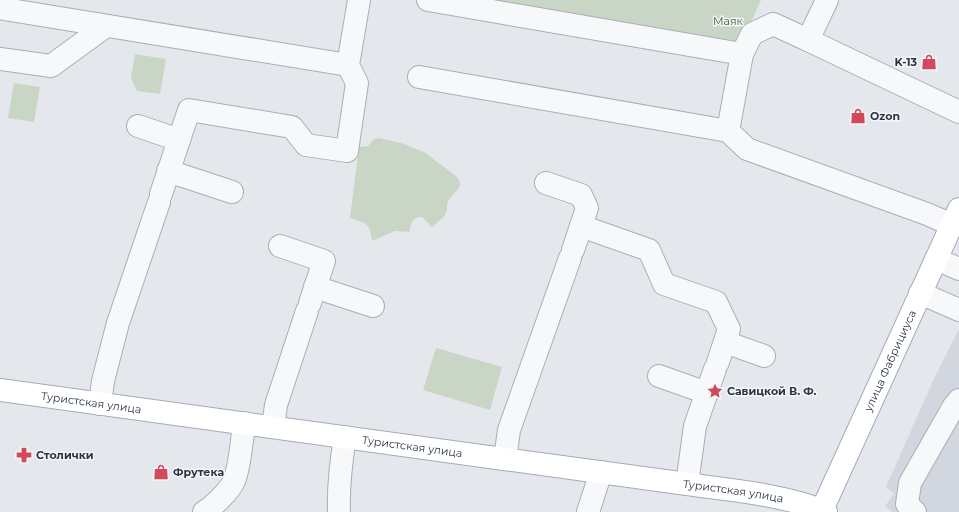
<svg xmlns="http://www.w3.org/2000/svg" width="959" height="512" font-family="Montserrat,sans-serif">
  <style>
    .built { fill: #d2d6de }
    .park { fill: #c9d6c5 }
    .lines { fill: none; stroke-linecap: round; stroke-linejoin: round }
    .minor-casing { stroke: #a9aeb7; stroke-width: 24 }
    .major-casing { stroke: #a3abb8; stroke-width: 24 }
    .minor { stroke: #f7f8fa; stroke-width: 22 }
    .major { stroke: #fff; stroke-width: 22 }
    .labels { text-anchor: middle; stroke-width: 3; stroke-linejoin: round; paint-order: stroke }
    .park-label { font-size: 11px; fill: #3f6138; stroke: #f4f6f9 }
    .poi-label { font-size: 11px; font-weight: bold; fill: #2b3445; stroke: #f4f6f9; text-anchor: start }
    .street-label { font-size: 11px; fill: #2b3445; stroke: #f4f6f9 }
  </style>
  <rect width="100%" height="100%" fill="#e4e7ec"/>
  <polygon class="built" points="959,329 959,512 892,512 885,506 894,494 886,487 933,381"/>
  <g class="park">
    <polygon points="489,0 761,0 741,44"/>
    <polygon points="135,54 166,59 160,94 137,91 131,78"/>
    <polygon points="14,83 40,87 34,122 8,118"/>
    <path d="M 379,138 L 401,143 L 424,152 L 456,176 C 466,187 454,191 449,200 C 446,204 448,209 446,213 C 444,218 436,223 432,227 L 422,217 L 418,217 C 411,221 410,225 410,232 L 395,231 L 372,241 C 370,223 366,223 350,218 L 359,147 L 368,146 L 374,139 Z"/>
    <polygon points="436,348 502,367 490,410 423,390"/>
  </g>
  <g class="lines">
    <defs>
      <g id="minor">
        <polyline points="428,0 742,54"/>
        <polyline points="0,3 4,9 348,65"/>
        <polyline points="808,40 959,112"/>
        <polyline points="0,59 51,66 106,26"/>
        <polyline points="419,77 728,131 742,54 752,34 773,24 808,40 827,0"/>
        <polyline points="138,126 179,140"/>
        <polyline points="728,131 747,149 927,214 952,225"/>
        <polyline points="168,171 232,192"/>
        <polyline points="546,183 581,195 587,208 573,250"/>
        <polyline points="161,194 189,110 292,127 306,145 347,151 357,83 348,65 359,0"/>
        <polyline points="581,226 649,250 664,284 716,302 729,329 718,362"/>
        <polyline points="280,246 324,261 310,303"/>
        <polyline points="936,259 959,269"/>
        <polyline points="315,287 373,306"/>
        <polyline points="920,293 959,310"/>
        <polyline points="725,342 764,356"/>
        <polyline points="659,376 707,393"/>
        <polyline points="100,404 103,381 118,323 159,202"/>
        <polyline points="273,427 276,405 307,311"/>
        <polyline points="505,459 509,430 570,258"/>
        <polyline points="687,484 695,426 715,369"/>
        <path d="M 204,512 C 213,507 230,490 234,481 C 240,466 242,440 244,423"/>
        <path d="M 339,512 C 338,487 341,462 345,437"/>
        <polyline points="588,512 601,472"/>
        <polyline points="915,512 907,504 910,483 954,406 959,400"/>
      </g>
      <g id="major">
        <path id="s1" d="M 0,390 L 687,484 C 729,490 787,495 826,512"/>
        <path id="s2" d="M 822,510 L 959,209"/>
      </g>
    </defs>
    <use href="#minor" class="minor-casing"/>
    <use href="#major" class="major-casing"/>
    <use href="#minor" class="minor"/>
    <use href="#major" class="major"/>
  </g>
  <defs>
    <symbol id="shop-bare" viewBox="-9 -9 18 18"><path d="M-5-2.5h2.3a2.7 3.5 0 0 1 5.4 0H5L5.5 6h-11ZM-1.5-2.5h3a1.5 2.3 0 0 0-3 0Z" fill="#d1495b" stroke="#f4f6f9" stroke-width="2.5" paint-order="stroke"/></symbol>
    <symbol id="sight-bare" viewBox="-9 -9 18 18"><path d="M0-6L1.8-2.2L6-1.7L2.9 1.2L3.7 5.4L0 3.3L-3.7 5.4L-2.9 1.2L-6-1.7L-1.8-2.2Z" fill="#d1495b" stroke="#f4f6f9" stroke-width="2.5" paint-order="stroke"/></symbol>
    <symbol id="pharmacy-bare" viewBox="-9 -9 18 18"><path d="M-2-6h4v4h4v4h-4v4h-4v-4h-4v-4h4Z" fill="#d1495b" stroke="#f4f6f9" stroke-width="2.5" paint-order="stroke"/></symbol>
  </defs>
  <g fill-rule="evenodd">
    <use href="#shop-bare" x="918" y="51" width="22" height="22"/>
    <use href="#shop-bare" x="847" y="105" width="22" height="22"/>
    <use href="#sight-bare" x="704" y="380" width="22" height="22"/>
    <use href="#pharmacy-bare" x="13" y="444" width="22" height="22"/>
    <use href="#shop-bare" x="150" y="461" width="22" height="22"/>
  </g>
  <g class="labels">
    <g class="park-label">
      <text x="728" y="25">Маяк</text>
    </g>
    <g class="poi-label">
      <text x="917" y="66" text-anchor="end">K-13</text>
      <text x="870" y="120">Ozon</text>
      <text x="727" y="395">Савицкой В. Ф.</text>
      <text x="36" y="459">Столички</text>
      <text x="173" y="476">Фрутека</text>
    </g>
    <g class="street-label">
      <text dy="4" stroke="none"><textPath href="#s2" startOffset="164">улица Фабрициуса</textPath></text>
      <text dy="4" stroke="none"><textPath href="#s1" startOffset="92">Туристская улица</textPath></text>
      <text dy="4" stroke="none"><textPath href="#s1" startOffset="416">Туристская улица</textPath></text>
      <text dy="4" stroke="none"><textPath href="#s1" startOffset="740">Туристская улица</textPath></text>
    </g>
  </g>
</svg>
